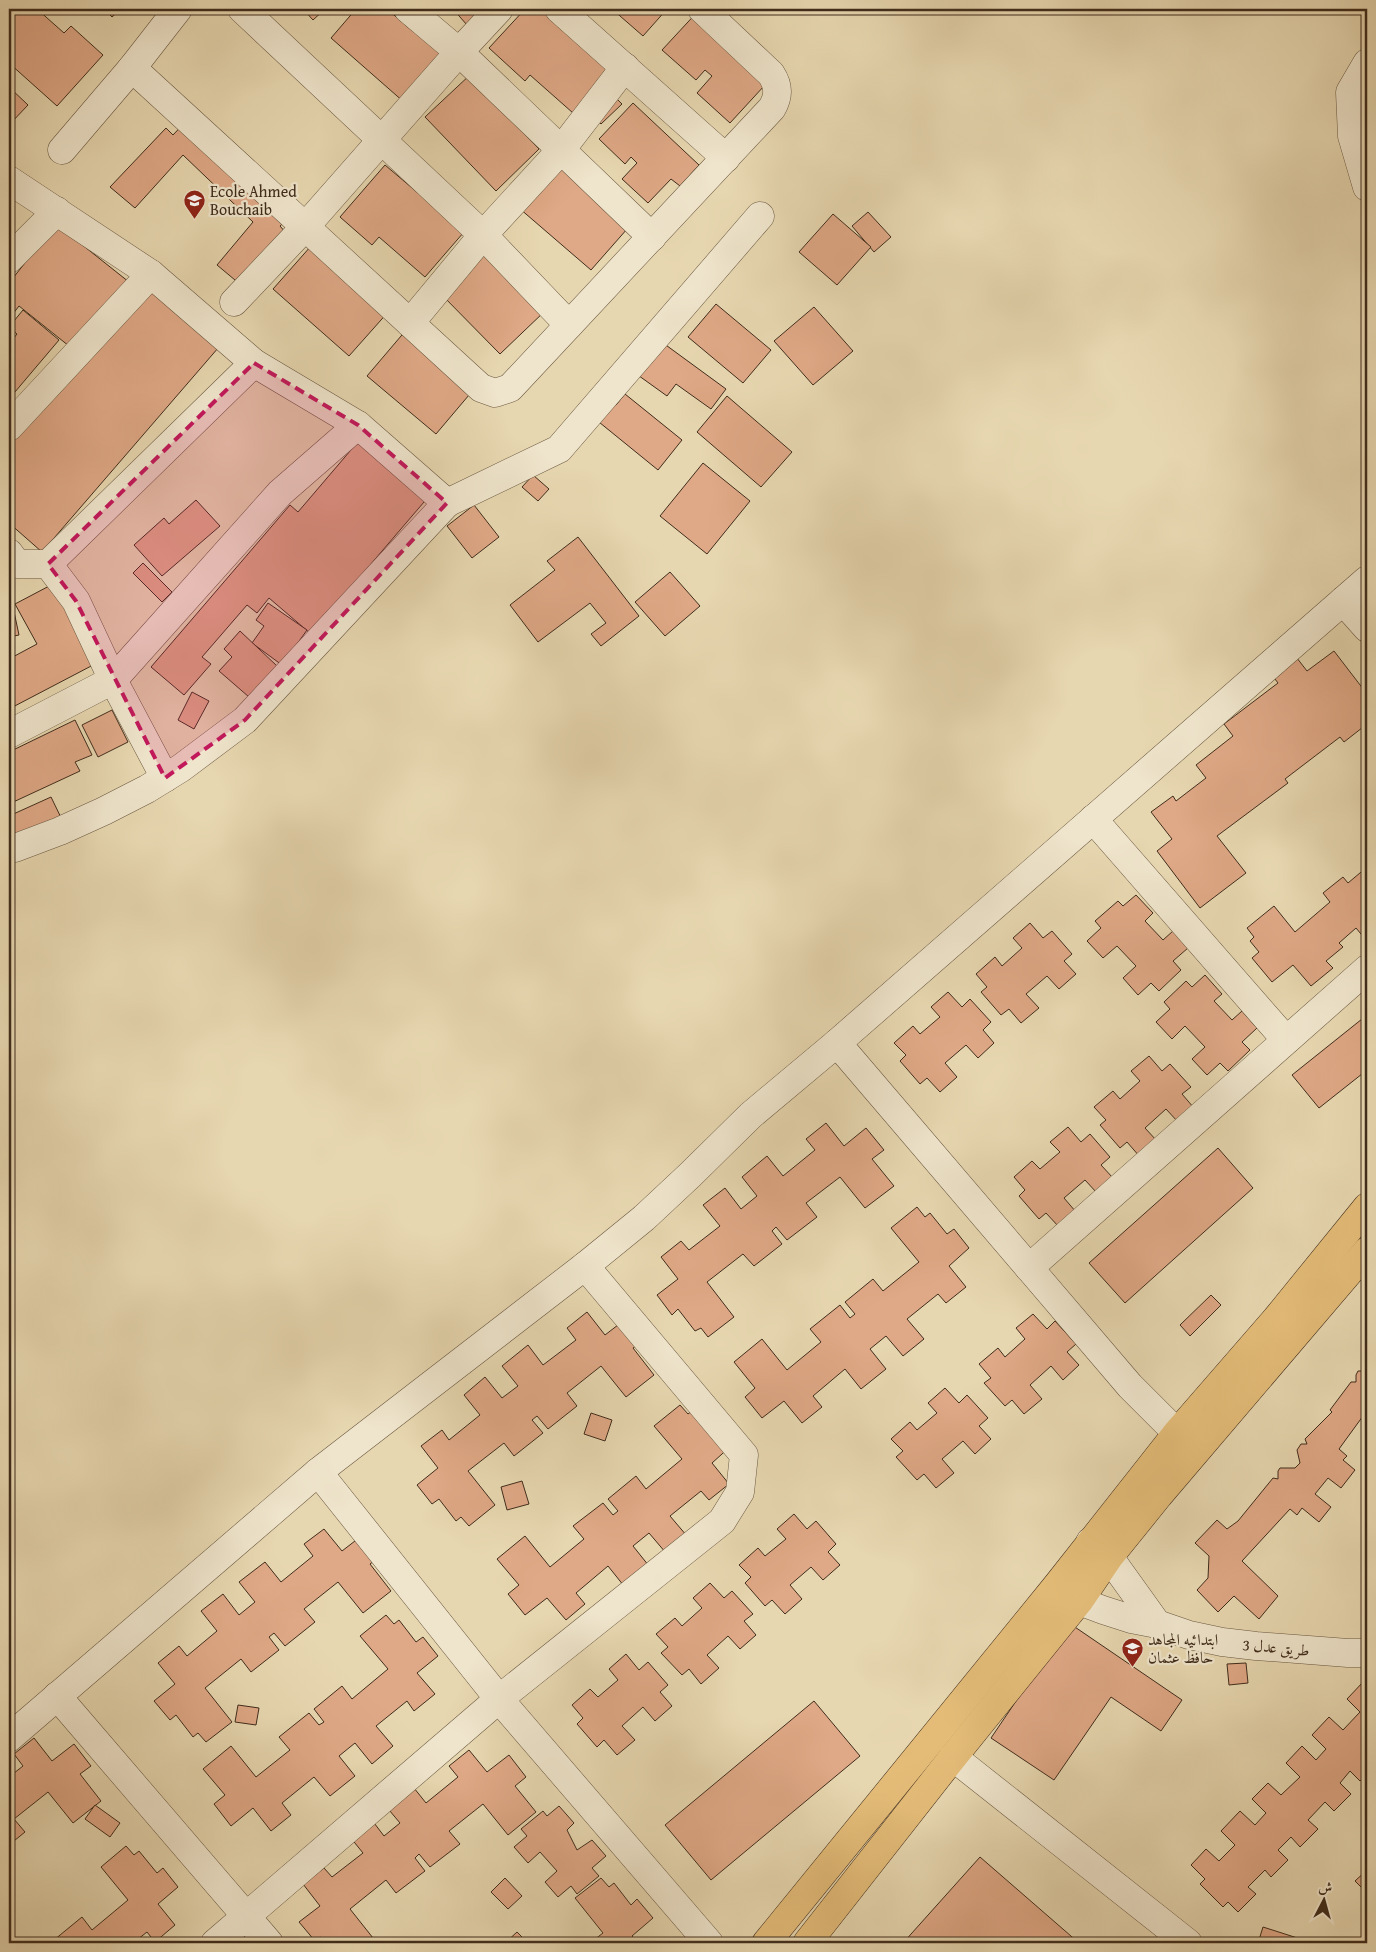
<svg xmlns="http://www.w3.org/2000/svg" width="1376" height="1952" font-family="'Gentium Book Plus',Amiri,serif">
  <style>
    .building { fill: #dfa886; stroke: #402d1c }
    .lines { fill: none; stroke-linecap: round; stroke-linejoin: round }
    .minor-casing { stroke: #6a5841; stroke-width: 29 }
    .major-casing { stroke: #402d1c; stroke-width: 29 }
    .minor { stroke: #efe5cc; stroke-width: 28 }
    .major { stroke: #e4bc78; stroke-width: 28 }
    .marked { fill: #c2185b; fill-opacity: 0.2; stroke: #c2185b; stroke-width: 4; stroke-dasharray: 10 6; stroke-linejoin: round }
    .labels { text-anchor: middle; stroke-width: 4.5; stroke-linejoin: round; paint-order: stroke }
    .poi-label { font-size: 16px; fill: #402d1c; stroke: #efe5cc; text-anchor: start }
    .street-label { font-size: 16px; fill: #402d1c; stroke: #efe5cc }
  </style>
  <rect width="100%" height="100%" fill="#e7d7b0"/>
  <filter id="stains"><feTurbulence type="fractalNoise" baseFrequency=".004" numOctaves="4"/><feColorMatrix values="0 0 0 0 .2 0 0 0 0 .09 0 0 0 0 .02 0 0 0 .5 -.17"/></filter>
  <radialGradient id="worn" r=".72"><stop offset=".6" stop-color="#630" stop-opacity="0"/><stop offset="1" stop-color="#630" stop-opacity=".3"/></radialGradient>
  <g class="building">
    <polygon points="15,9 37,9 64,33 71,26 103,55 57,106 9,63 9,15"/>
    <polygon points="104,9 121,9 112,17"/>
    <polygon points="303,9 325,9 313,20"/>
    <polygon points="356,9 387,9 410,29 450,52 405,103 331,38"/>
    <polygon points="453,9 487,9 467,25"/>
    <polygon points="525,9 548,9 614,67 573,113 530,75 525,81 489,48"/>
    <polygon points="612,9 667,9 643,36"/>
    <polygon points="700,9 776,73 730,123 697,93 712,76 705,70 696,80 662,50"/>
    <polygon points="472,73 498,106 539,149 496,191 425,117"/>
    <polygon points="9,87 28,105 9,125"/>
    <polygon points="613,95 622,104 601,124 592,115"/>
    <polygon points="633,103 699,165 680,186 671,179 648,203 622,179 637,163 631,157 625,164 599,139"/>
    <polygon points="188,119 296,212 280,226 286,233 241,285 217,265 253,222 183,155 135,208 110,187 166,128 173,135"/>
    <polygon points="558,164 635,220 591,270 519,208"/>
    <polygon points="385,165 464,232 425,277 379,237 372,245 340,217"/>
    <polygon points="868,212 891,237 874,252 852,226"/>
    <polygon points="833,214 871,247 837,285 799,252"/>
    <polygon points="56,224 129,282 74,350 19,306 9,319 9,283"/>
    <polygon points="319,237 389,311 349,356 273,289"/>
    <polygon points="484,248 545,311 500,354 439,292"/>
    <polygon points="152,285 225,340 42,552 9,523 9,441 89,347"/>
    <polygon points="716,304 771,350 743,383 688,337"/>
    <polygon points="814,307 853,351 813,385 774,341"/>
    <polygon points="23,310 59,340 9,399 9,344 17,334 9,327"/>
    <polygon points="407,329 480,382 436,434 367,376"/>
    <polygon points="659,340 726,389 711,409 676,384 667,396 635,373"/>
    <polygon points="625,394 682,440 658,470 594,418 609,400 616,405"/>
    <polygon points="727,396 792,452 761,487 697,432"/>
    <polygon points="362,437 430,495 311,634 269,598 257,613 247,605 202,657 211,664 184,695 151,667 290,505 298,512"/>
    <polygon points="703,463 750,501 707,554 660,516"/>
    <polygon points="533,475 549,489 538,501 522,487"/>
    <polygon points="196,500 220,526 162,576 134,545 164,518 169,524"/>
    <polygon points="474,505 499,537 472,558 447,526"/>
    <polygon points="578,537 639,616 601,646 591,634 606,623 590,603 538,642 510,605 555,570 547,561"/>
    <polygon points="143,563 172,592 162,602 133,573"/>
    <polygon points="670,572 700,606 665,636 635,602"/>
    <polygon points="53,584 95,664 9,709 9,659 37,644 15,604"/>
    <polygon points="268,603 307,630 282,665 252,643 264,626 256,620"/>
    <polygon points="13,607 19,635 9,637 9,608"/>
    <polygon points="240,631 277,666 249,697 219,671 232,657 224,649"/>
    <polygon points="1334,651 1367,694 1367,724 1344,742 1340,737 1285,779 1288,783 1217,836 1246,873 1200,908 1157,851 1172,839 1151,812 1173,796 1176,801 1206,778 1196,765 1233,736 1224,724 1278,683 1269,671 1293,653 1307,671"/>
    <polygon points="192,692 209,701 194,729 178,720"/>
    <polygon points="112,710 128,742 98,757 82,725"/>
    <polygon points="75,720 92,755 75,762 80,771 9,804 9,752"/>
    <polygon points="51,797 68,832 9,861 9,816"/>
    <polygon points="1367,867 1367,939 1366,940 1356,928 1339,943 1343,947 1326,961 1333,968 1311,986 1293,965 1272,982 1252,958 1259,952 1250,941 1254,937 1247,928 1274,906 1295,932 1330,902 1323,893 1343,877 1348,883"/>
    <polygon points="1136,895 1153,913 1145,921 1163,940 1173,931 1188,948 1173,961 1181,970 1159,991 1151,983 1138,995 1123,978 1136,966 1117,946 1103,958 1087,941 1101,928 1095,921 1118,901 1123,906"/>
    <polygon points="1030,923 1043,938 1052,931 1072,954 1064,961 1076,974 1059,989 1047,976 1026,994 1039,1008 1021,1023 1009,1009 1001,1015 981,992 987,987 976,974 995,957 1002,966 1022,948 1013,938"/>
    <polygon points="1205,975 1222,994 1214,1001 1232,1020 1242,1011 1257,1028 1242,1042 1250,1050 1228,1071 1220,1063 1207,1075 1192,1059 1205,1047 1185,1026 1172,1039 1156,1022 1170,1009 1164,1002 1186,981 1192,987"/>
    <polygon points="948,992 962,1007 970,999 991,1022 983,1030 994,1043 978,1058 966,1045 945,1063 957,1077 940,1092 927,1078 920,1084 900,1061 906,1055 894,1043 913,1026 920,1034 940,1017 931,1007"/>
    <polygon points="1367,1015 1367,1070 1319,1108 1292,1075"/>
    <polygon points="1149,1056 1162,1071 1170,1064 1191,1087 1182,1094 1194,1108 1178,1122 1166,1109 1145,1128 1157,1141 1140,1157 1127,1142 1120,1148 1100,1125 1106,1120 1094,1107 1113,1091 1120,1099 1140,1081 1131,1071"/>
    <polygon points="826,1123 844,1146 866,1128 884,1150 872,1159 894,1186 865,1208 840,1177 806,1203 817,1217 787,1240 776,1227 772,1231 782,1244 754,1266 743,1254 707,1282 734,1317 708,1337 701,1328 695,1331 678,1309 672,1315 657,1295 678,1279 661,1257 681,1241 689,1250 720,1226 703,1205 725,1188 741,1209 757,1196 742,1177 767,1156 783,1176 815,1150 806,1139"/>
    <polygon points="1068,1127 1081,1142 1090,1134 1110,1157 1101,1165 1113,1178 1097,1193 1085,1180 1064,1198 1076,1212 1059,1227 1046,1213 1039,1219 1019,1196 1025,1190 1014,1177 1032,1161 1040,1169 1060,1152 1050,1142"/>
    <polygon points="1218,1148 1253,1188 1125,1303 1089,1263"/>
    <polygon points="917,1207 925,1217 930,1213 947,1234 954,1229 969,1248 949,1266 966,1287 946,1303 938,1294 907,1319 924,1339 903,1356 886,1336 870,1349 886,1369 861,1389 845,1369 813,1396 822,1407 802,1423 784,1401 762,1418 745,1397 755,1388 734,1362 762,1339 787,1370 821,1342 810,1329 840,1305 850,1318 855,1314 845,1302 873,1279 883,1291 919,1262 891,1228"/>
    <polygon points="1211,1295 1221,1305 1190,1336 1180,1325"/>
    <polygon points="587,1312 605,1335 627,1318 644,1340 633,1348 654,1375 626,1397 601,1366 567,1393 577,1406 548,1429 537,1416 532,1420 543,1433 514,1456 504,1443 468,1471 495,1505 469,1526 461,1517 456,1521 439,1499 432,1504 417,1485 438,1468 421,1446 442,1430 449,1440 480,1415 464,1395 485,1377 502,1398 518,1386 502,1366 528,1345 543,1365 576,1340 567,1328"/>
    <polygon points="1033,1314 1047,1329 1055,1321 1076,1344 1067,1352 1079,1365 1063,1380 1051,1366 1030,1385 1042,1399 1024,1414 1012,1400 1005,1406 984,1383 991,1378 979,1364 998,1348 1005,1357 1025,1339 1016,1328"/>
    <polygon points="1358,1371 1367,1371 1367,1419 1363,1416 1339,1449 1347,1456 1343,1460 1355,1470 1341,1488 1328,1478 1315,1494 1331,1507 1319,1522 1302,1508 1297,1515 1290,1509 1242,1561 1278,1596 1259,1619 1234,1596 1218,1612 1197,1590 1208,1578 1209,1556 1195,1543 1217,1520 1227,1529 1238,1521 1273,1478 1278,1479 1278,1471 1280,1468 1295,1468 1300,1463 1297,1450 1301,1444 1307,1444 1305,1439 1332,1412 1330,1410 1351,1382 1356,1382 1356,1375"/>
    <polygon points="945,1388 959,1403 967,1395 988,1418 979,1426 991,1439 975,1454 963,1441 942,1459 954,1473 936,1488 924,1474 917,1480 896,1457 903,1451 891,1439 910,1422 917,1430 937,1413 928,1403"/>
    <polygon points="680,1405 688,1414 693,1410 732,1445 712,1463 729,1484 709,1500 701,1491 670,1516 687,1536 666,1553 649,1533 633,1546 649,1566 624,1586 608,1566 576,1593 585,1604 566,1620 547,1598 525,1615 508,1594 519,1585 497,1559 525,1536 550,1567 584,1539 573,1526 603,1503 613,1515 618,1511 608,1499 636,1476 646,1489 682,1459 654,1426"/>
    <polygon points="591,1413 612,1420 605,1441 584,1434"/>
    <polygon points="522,1481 529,1504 507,1510 501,1487"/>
    <polygon points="794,1514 807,1529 816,1521 836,1544 828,1552 840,1565 823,1580 811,1567 790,1585 802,1599 785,1614 772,1600 765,1606 745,1583 751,1577 739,1565 758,1548 765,1556 786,1539 777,1529"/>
    <polygon points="324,1529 342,1551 364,1534 381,1556 370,1564 391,1591 363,1613 338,1582 304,1609 315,1622 285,1646 274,1633 269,1637 279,1650 251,1672 241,1659 205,1688 232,1722 206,1742 198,1733 193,1737 176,1715 170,1720 154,1701 175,1684 158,1663 179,1646 187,1656 217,1631 201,1611 223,1594 239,1615 255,1602 239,1582 265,1562 281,1582 313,1556 304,1544"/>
    <polygon points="710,1583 724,1598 732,1591 753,1614 744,1621 756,1635 740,1649 728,1636 707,1655 719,1668 701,1684 689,1669 682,1675 661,1653 668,1647 656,1634 675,1618 682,1626 702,1608 693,1598"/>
    <polygon points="386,1615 394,1624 399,1620 416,1642 423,1637 438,1656 417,1673 435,1694 414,1711 407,1701 376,1726 393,1746 372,1764 355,1743 339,1756 355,1776 330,1796 314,1777 282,1803 291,1815 271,1831 253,1808 231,1826 214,1804 225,1795 203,1769 231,1746 256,1777 290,1750 279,1737 309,1713 319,1725 324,1722 314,1709 342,1686 352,1699 388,1669 360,1636"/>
    <polygon points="1069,1623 1182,1700 1161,1731 1111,1697 1054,1780 991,1738"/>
    <polygon points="626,1654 639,1670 648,1662 668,1685 660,1692 672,1706 655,1721 643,1707 622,1726 635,1740 617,1755 604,1740 597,1747 577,1724 583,1718 572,1705 590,1689 598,1697 618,1680 609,1669"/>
    <polygon points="1246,1663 1248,1683 1229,1685 1227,1664"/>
    <polygon points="1364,1681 1367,1683 1367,1774 1360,1781 1350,1771 1340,1783 1351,1794 1334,1811 1325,1802 1308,1820 1318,1829 1300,1847 1291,1837 1278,1850 1288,1860 1271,1877 1265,1870 1248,1887 1256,1894 1238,1912 1228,1902 1223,1907 1200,1884 1205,1879 1191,1865 1206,1849 1219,1861 1235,1845 1221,1831 1240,1811 1255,1825 1266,1813 1252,1799 1268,1783 1281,1795 1300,1777 1286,1763 1302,1746 1316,1760 1326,1749 1312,1735 1329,1717 1343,1730 1360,1712 1347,1699"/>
    <polygon points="814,1701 860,1756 711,1880 665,1825"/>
    <polygon points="238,1705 259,1708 256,1725 235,1722"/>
    <polygon points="34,1738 52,1761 74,1744 91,1766 80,1774 101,1801 73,1823 48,1792 14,1819 25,1832 9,1845 9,1777 23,1766 14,1754"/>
    <polygon points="469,1750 487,1772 509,1755 526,1777 515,1786 536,1812 508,1835 483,1804 449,1831 460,1844 430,1867 419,1854 415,1858 425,1871 396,1893 386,1880 350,1909 377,1943 326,1943 321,1937 315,1941 299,1922 320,1906 303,1884 324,1868 332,1877 363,1853 346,1832 368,1815 384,1836 400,1823 384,1804 410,1783 426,1803 458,1777 449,1766"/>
    <polygon points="95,1805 120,1823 110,1837 85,1819"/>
    <polygon points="559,1806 574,1823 567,1830 577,1850 592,1840 606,1856 592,1868 599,1876 577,1894 571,1886 558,1897 545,1882 557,1871 540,1852 528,1863 514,1847 527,1836 521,1829 543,1811 547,1816"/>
    <polygon points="126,1846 134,1855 139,1851 157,1873 163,1868 178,1887 158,1904 175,1925 155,1942 147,1932 133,1943 57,1943 54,1940 82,1917 92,1930 128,1900 101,1867"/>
    <polygon points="980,1857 1079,1943 903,1943"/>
    <polygon points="1367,1870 1367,1893 1355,1881"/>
    <polygon points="505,1878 522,1896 508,1909 491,1892"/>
    <polygon points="601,1878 609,1887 614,1883 631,1905 637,1899 653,1918 632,1936 639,1943 590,1943 603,1933 575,1898"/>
    <polygon points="1263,1927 1313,1943 1258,1943"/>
    <polygon points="517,1932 528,1943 505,1943"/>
  </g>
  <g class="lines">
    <defs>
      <g id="minor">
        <polyline points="242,9 483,235 569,325"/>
        <polyline points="408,9 459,52 652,237"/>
        <polyline points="559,9 726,158"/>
        <polyline points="1367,63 1350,92 1352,136 1367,187"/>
        <path d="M 132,68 L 481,388 L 495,393 L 510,388 L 772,108 C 779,96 779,86 771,74 L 702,9"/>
        <polyline points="62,150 132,68 178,9"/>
        <polyline points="9,180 151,274 254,363 358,425 447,503 559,449 760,216"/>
        <polyline points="9,259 57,211"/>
        <polyline points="234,302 305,227 459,52 499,9"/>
        <polyline points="410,323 483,235 561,150 625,67"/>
        <polyline points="9,427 151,274"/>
        <polyline points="9,553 17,564 48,564 76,601 113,680 165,778"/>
        <polyline points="48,564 254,363"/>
        <polyline points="1343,601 1367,628"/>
        <polyline points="9,734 113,680 280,493 358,425"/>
        <polyline points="1093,819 1286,1040"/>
        <polyline points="15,848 60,831 104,811 147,789 181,768 245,720 447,503"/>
        <polyline points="837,1043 1130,1386 1177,1433"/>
        <polyline points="1029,1268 1367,969"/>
        <polyline points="318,1472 499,1699 709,1943"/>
        <polyline points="1090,1542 1109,1557 1157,1624"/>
        <polyline points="1061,1586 1079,1601 1103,1610 1131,1619 1157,1624 1189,1635 1222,1642 1256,1646 1348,1653 1367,1653"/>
        <polyline points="57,1696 269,1943"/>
        <polyline points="9,1738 318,1472 585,1266 644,1218 690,1175 751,1115 837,1043 1367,580"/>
        <polyline points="953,1757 1188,1943"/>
        <polyline points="215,1943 499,1699 722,1521 740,1492 744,1455 585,1266"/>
      </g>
      <g id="major">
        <polyline points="766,1943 1058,1584 1177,1433 1276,1319 1367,1207"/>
        <polyline points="807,1943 953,1757 1079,1601 1109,1557 1159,1495 1367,1251"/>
      </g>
    </defs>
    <use href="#minor" class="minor-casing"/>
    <use href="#major" class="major-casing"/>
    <use href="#minor" class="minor"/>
    <use href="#major" class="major"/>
  </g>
  <path class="marked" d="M 254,363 L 358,425 L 447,503 L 245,720 L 165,778 L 76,601 L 48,564 Z"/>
  <defs>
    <symbol id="school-pin" viewBox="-11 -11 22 30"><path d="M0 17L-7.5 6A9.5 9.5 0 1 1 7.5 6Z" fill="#8f2418" stroke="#efe5cc"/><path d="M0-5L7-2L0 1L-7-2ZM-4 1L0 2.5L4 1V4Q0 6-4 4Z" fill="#fff"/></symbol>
  </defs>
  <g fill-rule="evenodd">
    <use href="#school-pin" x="182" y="188" width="25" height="34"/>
    <use href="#school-pin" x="1120" y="1636" width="25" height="34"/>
  </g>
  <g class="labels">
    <g class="poi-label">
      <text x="210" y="197">Ecole Ahmed<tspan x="210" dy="18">Bouchaib</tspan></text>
      <text x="1148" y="1645">ابتدائيه المجاهد<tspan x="1148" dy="18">حافظ عثمان</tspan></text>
    </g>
    <g class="street-label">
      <text transform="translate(1276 1647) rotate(5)" y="6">طريق عدل 3</text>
    </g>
  </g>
  <rect width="1376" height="1952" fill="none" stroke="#e7d7b0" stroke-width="30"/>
  <rect x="10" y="10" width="1356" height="1932" fill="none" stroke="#402d1c" stroke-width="2.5"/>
  <rect x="15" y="15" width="1346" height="1922" fill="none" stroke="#402d1c"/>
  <g transform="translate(1324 1900) rotate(6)" stroke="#efe5cc" stroke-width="4" paint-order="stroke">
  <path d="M0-4L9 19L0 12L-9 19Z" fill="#402d1c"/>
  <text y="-8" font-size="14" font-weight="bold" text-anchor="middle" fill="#402d1c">ش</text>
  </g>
  <rect width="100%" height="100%" filter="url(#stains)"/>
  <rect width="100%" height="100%" fill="url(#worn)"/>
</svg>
